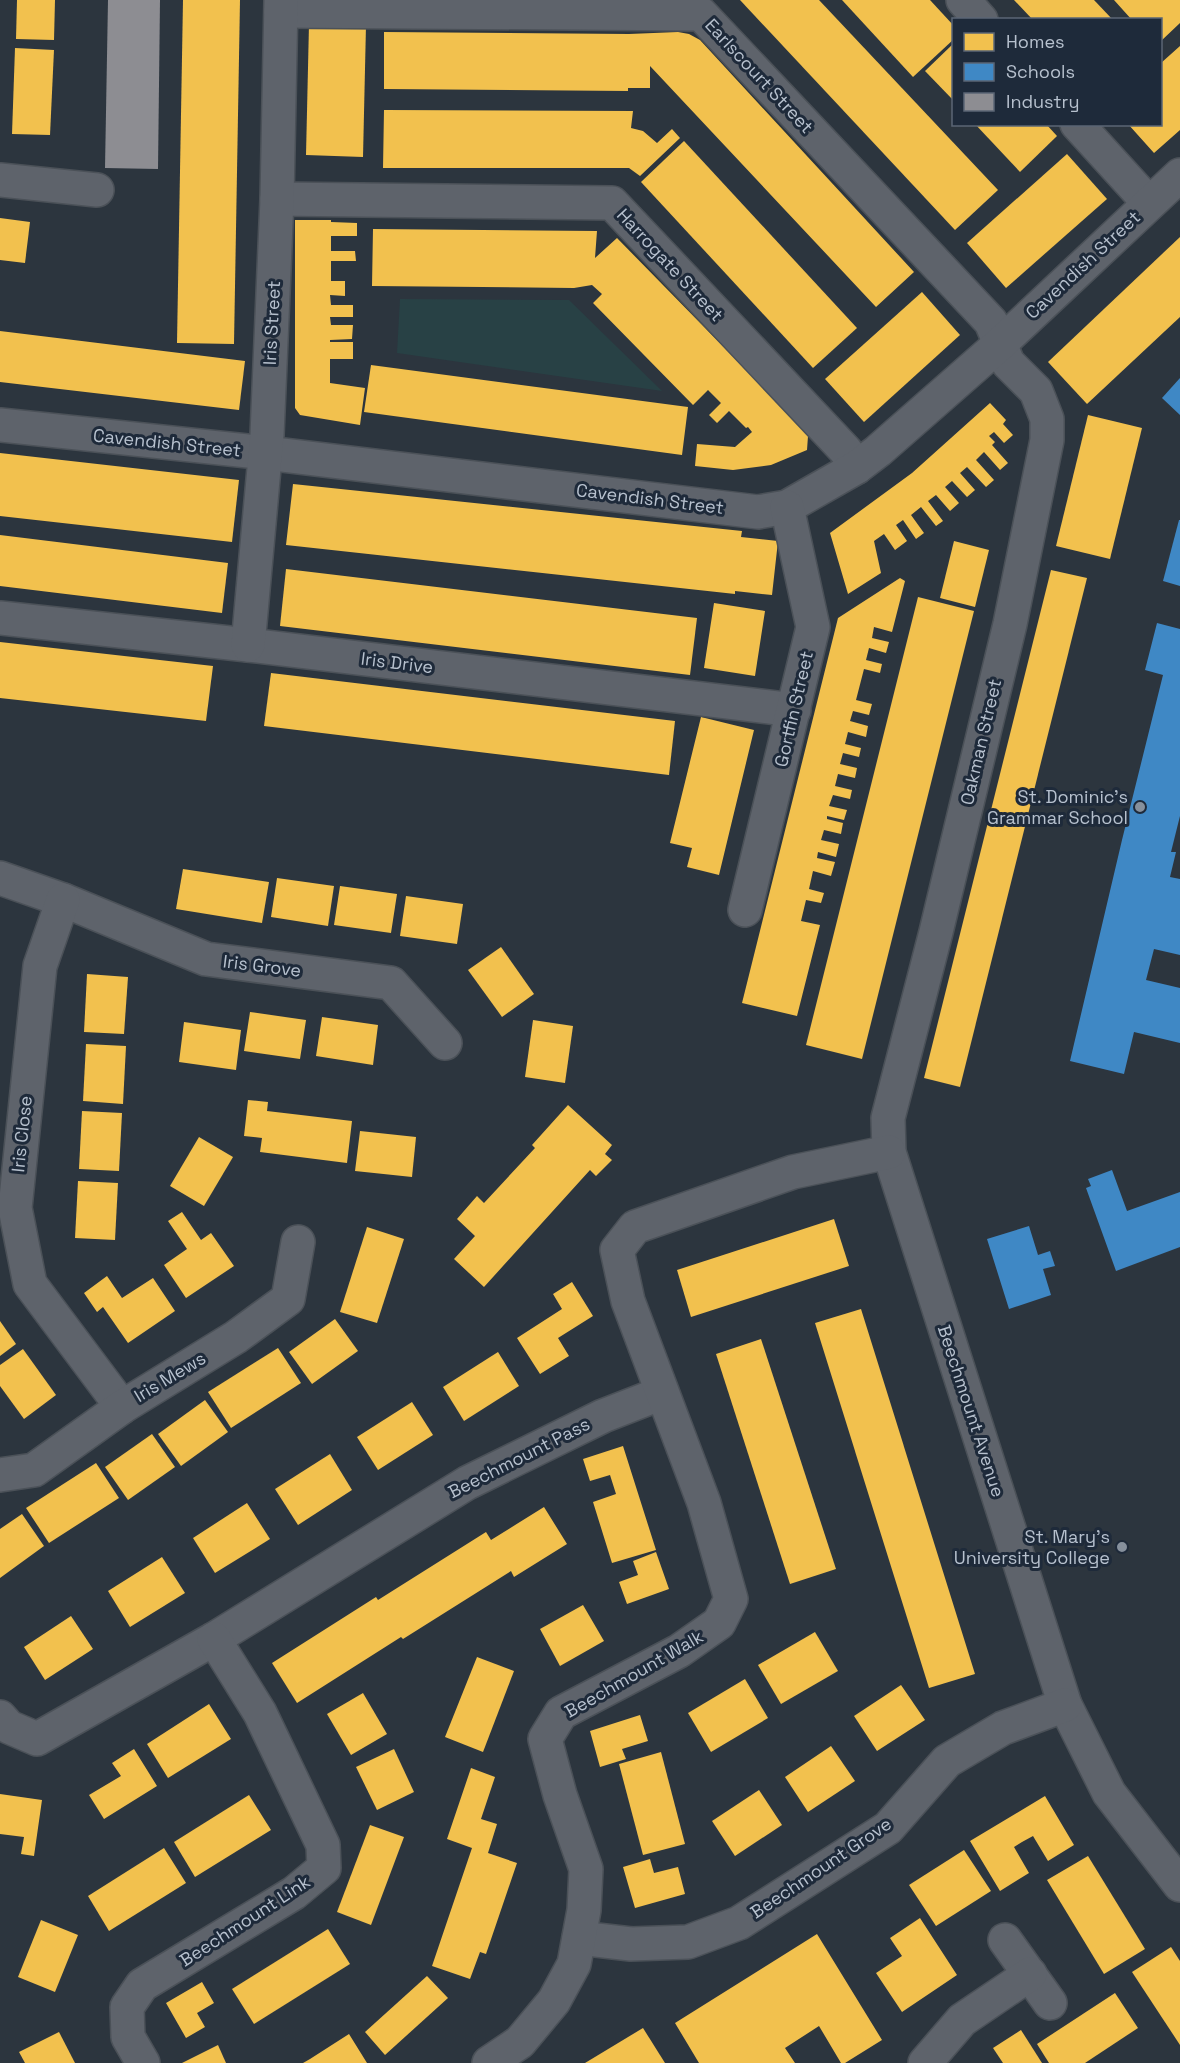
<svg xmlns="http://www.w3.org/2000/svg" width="1180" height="2063" font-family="'Space Grotesk',sans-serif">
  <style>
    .green { fill: #284145 }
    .homes { fill: #f2c14e }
    .schools { fill: #3f88c5 }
    .industry { fill: #8d8d92 }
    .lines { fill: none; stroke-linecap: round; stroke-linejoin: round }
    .street-casing { stroke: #4b5158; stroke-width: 36 }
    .street { stroke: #5e636b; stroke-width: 33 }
    .poi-dot { fill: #86909c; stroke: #1e2a3a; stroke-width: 2 }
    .labels { text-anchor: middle; stroke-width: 6; stroke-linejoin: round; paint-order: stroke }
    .street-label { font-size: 18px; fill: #b7c1ce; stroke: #1e2a3a }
    .poi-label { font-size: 18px; fill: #b7c1ce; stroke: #1e2a3a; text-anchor: end }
  </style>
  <rect width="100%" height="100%" fill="#2c353e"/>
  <polygon class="green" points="400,299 569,300 662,391 397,353"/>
  <g class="homes">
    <polygon points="17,0 55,0 54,40 16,39"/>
    <polygon points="183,0 240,0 234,344 177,343"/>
    <polygon points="740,0 819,0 998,190 955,230"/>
    <polygon points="842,0 930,0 954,26 954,39 913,77"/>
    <polygon points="1014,0 1094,0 1113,20 1033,20"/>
    <polygon points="1114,0 1180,0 1180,23 1161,41 1161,20 1132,20"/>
    <polygon points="309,24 366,25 363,157 306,155"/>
    <polygon points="384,32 629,34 678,32 689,34 700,40 914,272 876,307 650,66 650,88 628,88 628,91 384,89"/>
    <polygon points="954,43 954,101 925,71"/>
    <polygon points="1180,46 1180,130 1154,153 1128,124 1161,124 1161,63"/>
    <polygon points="15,48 54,50 50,135 12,134"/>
    <polygon points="384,110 633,111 631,128 643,131 657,143 672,129 680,138 640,176 629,168 383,168"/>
    <polygon points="975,124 1046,124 1057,136 1020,172"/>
    <polygon points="684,141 857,328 813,368 641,182"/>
    <polygon points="1067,154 1107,199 1006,288 967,243"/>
    <polygon points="0,218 30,222 25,263 0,260"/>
    <polygon points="295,220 331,220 331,222 357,223 357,236 331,236 331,251 355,251 356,261 331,261 331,281 345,281 345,296 330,295 331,305 353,305 353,317 330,317 331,325 353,325 352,339 330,340 330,342 353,342 353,359 330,359 330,383 365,388 360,425 300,415 295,408"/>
    <polygon points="373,229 597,231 595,258 617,238 794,419 808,436 807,450 771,465 733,470 695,466 697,444 735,447 752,432 748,427 746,428 729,411 717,423 709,415 721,403 708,390 693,405 593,303 602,294 592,285 574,288 372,286"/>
    <polygon points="1180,237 1180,317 1087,404 1048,362"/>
    <polygon points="922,292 960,335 864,422 825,379"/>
    <polygon points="0,331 245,361 239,410 0,382"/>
    <polygon points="371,365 688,407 682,455 364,412"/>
    <polygon points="990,403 1006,420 1003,424 1013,435 1004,443 994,432 989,436 995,442 992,445 1008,463 1000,470 984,452 976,460 994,480 986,487 967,467 960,473 975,490 967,497 952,481 945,487 959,503 950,511 936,495 928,501 943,521 936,526 921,507 911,515 924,533 916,539 903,520 896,525 907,541 895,550 884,534 874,541 881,573 848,594 830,533 912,473"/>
    <polygon points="1088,415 1142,428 1110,559 1056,546"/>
    <polygon points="0,453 239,480 232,542 0,516"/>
    <polygon points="293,484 742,531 741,537 778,541 772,595 735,591 735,594 286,545"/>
    <polygon points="0,535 228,563 222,613 0,586"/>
    <polygon points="954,541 989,550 975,607 940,598"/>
    <polygon points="286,569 697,618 690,675 280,626"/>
    <polygon points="1051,570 1087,578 960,1087 924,1078"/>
    <polygon points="900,578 905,581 892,632 874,627 872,638 889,642 886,653 869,648 866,660 882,664 880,673 864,669 856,700 872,704 869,715 853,711 850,721 868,726 866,737 848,732 845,744 861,748 859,757 843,753 840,764 857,768 855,778 838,774 835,786 852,790 850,799 833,795 829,806 847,810 844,820 827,816 827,819 843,823 841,834 824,830 821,840 839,844 836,857 818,852 817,858 835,862 831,876 813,871 809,889 824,893 821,903 806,900 801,921 820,925 797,1016 742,1003 838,618"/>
    <polygon points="918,597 974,611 862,1059 806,1045"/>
    <polygon points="714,603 765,611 755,676 704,668"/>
    <polygon points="0,642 213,666 206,721 0,698"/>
    <polygon points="271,673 675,721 669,775 264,726"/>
    <polygon points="701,717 754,730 719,875 687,867 692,848 670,843"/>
    <polygon points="183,869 269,882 262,923 176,909"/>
    <polygon points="277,878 334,886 328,926 271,917"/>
    <polygon points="340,886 397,894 391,933 334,925"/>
    <polygon points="406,896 463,904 457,944 400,936"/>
    <polygon points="501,947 534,994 502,1017 468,970"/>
    <polygon points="87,974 128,977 124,1034 84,1032"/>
    <polygon points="250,1012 306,1020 300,1059 244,1051"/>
    <polygon points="322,1017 378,1025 373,1065 316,1056"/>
    <polygon points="533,1020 573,1026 565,1083 525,1077"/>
    <polygon points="184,1022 241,1030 236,1070 179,1062"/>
    <polygon points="86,1044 126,1046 123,1104 83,1101"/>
    <polygon points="248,1100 268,1102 267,1111 352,1121 347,1163 260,1152 262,1138 244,1136"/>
    <polygon points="568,1105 612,1145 605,1154 612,1160 596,1176 590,1170 484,1287 454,1259 475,1236 457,1219 477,1196 484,1203 535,1148 532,1145"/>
    <polygon points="82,1111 122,1113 119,1171 79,1169"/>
    <polygon points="360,1131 416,1137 412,1177 355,1171"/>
    <polygon points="199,1137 233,1157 204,1206 170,1186"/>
    <polygon points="78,1181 118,1183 115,1240 75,1238"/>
    <polygon points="182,1212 201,1240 211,1233 234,1266 186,1298 164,1265 187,1249 168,1221"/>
    <polygon points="834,1219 849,1266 691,1317 677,1270"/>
    <polygon points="367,1227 404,1239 377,1323 340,1312"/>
    <polygon points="107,1276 122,1298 153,1278 175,1311 128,1343 103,1307 97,1312 84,1293"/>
    <polygon points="572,1282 593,1316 558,1338 569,1356 540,1374 517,1338 562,1309 553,1294"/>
    <polygon points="861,1309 975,1674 929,1688 815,1323"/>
    <polygon points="335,1319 358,1351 312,1384 289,1352"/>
    <polygon points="0,1321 16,1344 0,1356"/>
    <polygon points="761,1339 836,1569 790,1584 716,1354"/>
    <polygon points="278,1348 301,1383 231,1428 208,1392"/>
    <polygon points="23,1349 56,1395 24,1419 0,1386 0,1365"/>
    <polygon points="498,1352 519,1386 464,1421 443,1387"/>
    <polygon points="205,1400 228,1432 181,1466 158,1434"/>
    <polygon points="412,1402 433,1435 378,1470 357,1437"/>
    <polygon points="152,1434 175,1467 128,1500 105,1467"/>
    <polygon points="623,1446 656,1550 612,1563 593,1502 616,1494 610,1475 590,1481 583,1459"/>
    <polygon points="330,1454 352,1490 298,1525 275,1489"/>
    <polygon points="96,1463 119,1498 49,1543 26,1508"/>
    <polygon points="247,1503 270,1539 215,1573 193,1538"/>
    <polygon points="544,1507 567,1544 514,1577 511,1571 403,1639 401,1637 297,1703 272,1663 376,1597 378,1600 486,1532 491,1540"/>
    <polygon points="22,1514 44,1546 0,1578 0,1529"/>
    <polygon points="656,1552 669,1589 627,1604 619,1582 638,1575 633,1561"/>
    <polygon points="162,1557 185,1593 130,1627 108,1591"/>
    <polygon points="583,1605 604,1641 560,1666 540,1629"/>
    <polygon points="71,1616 93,1649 45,1680 24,1647"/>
    <polygon points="815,1632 838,1671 781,1704 758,1665"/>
    <polygon points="477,1657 514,1671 483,1752 445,1737"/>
    <polygon points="745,1679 768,1718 711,1752 688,1713"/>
    <polygon points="901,1685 925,1720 877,1751 854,1716"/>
    <polygon points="363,1693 387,1734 351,1755 327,1714"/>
    <polygon points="209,1704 231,1739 168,1778 147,1744"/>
    <polygon points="640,1715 648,1741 622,1749 626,1759 600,1767 590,1731"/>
    <polygon points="831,1746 855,1781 808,1812 785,1777"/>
    <polygon points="134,1749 157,1786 104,1819 89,1795 121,1776 112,1763"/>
    <polygon points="394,1749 414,1792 377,1810 356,1767"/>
    <polygon points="661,1752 685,1844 643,1855 619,1764"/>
    <polygon points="471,1768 495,1777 481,1819 497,1824 488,1853 517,1863 486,1954 480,1952 470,1979 432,1966 472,1848 447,1839"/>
    <polygon points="759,1790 782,1825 735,1856 712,1821"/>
    <polygon points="0,1794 42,1800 34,1856 21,1854 24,1837 0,1834"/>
    <polygon points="249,1795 271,1830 195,1877 174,1842"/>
    <polygon points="1045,1796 1074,1845 1048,1861 1033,1836 1022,1842 1014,1847 1029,1873 1000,1891 970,1841"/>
    <polygon points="370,1825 404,1837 371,1925 337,1912"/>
    <polygon points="164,1848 186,1883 109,1931 88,1896"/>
    <polygon points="964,1850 991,1891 936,1926 909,1885"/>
    <polygon points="1088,1856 1145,1949 1104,1974 1047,1880"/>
    <polygon points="650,1859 654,1873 678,1867 685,1894 635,1908 623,1867"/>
    <polygon points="920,1918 957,1975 902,2012 876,1973 902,1956 890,1938"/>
    <polygon points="41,1920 78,1935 55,1992 18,1977"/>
    <polygon points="328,1929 350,1964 254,2024 232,1989"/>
    <polygon points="817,1934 882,2040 845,2063 841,2063 819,2026 785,2048 795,2063 699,2063 675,2023"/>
    <polygon points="1171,1947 1180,1961 1180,2045 1132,1972"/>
    <polygon points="427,1976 448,1998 385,2055 365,2032"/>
    <polygon points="202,1982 214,2003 197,2013 205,2027 186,2038 166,2003"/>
    <polygon points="1115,1993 1138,2028 1085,2063 1049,2063 1037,2044"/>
    <polygon points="643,2028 665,2063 585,2063"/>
    <polygon points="1021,2030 1042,2063 1003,2063 993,2048"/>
    <polygon points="59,2032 75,2063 25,2063 19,2052"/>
    <polygon points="349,2034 367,2063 303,2063 310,2059"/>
    <polygon points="218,2045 226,2063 182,2063"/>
  </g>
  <g class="schools">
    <polygon points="1180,378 1180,415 1162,398"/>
    <polygon points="1179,520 1180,520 1180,586 1163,581"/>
    <polygon points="1157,623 1180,629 1180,816 1171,852 1176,852 1170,877 1180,879 1180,955 1154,949 1146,980 1180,988 1180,1043 1134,1032 1124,1074 1070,1061 1122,840 1163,675 1145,670"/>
    <polygon points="1112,1170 1127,1211 1180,1192 1180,1247 1116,1271 1086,1188 1091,1186 1088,1179"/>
    <polygon points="1029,1226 1038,1255 1050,1251 1055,1266 1043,1269 1051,1295 1009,1309 987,1239"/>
  </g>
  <polygon class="industry" points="108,0 160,0 158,169 105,168"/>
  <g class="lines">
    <defs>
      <g id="street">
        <polyline points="963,0 981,20"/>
        <polyline points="281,11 701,14 991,322 1008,363 1036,391 1047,419 1047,440 1010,624 936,932 888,1118 889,1152 1065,1705 1109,1793 1180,1885"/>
        <polyline points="1077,124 1149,203"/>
        <polyline points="0,180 97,190"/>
        <polyline points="277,199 612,203 845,450 857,467"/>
        <polyline points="0,425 266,453 758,512 787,507 857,467 878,451 1000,344 1180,175"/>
        <polyline points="0,618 248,645 794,710"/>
        <polyline points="248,645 267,435 277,199 281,0"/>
        <polyline points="0,878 63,900 206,959 391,983 445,1043"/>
        <polyline points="63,900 40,966 15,1208 30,1284 122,1407"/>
        <polyline points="745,910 813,627 787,507"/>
        <polyline points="0,1475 34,1470 122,1407 236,1337 288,1299 298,1242"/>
        <polyline points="0,1717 9,1727 37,1739 214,1639 467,1483 603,1416 662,1393"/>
        <polyline points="579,1938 631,1944 688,1942 739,1923 888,1828 947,1761 1003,1728 1065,1705"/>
        <polyline points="1005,1940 1050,2003"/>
        <polyline points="143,2063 128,2037 127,2007 142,1985 294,1893 324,1868 323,1845 260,1713 214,1639"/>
        <polyline points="489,2063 520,2042 554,2001 574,1964 584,1910 586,1869 560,1795 545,1739 561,1713 679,1651 719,1623 731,1599 704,1503 628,1301 617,1250 635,1227 793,1172 889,1152"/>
        <polyline points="925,2063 962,2020 1030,1974"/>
      </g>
    </defs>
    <use href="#street" class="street-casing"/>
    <use href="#street" class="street"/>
  </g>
  <g class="poi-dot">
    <circle cx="1140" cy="807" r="6"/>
    <circle cx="1122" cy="1547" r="6"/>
  </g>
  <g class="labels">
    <g class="street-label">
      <text transform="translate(759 76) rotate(47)" y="6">Earlscourt Street</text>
      <text transform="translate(670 265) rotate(47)" y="6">Harrogate Street</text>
      <text transform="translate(1083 265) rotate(-43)" y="6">Cavendish Street</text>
      <text transform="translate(272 323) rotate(-87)" y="6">Iris Street</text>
      <text transform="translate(167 443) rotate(6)" y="6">Cavendish Street</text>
      <text transform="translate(650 499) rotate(7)" y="6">Cavendish Street</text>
      <text transform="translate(397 663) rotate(7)" y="6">Iris Drive</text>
      <text transform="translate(794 709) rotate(-77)" y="6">Gortfin Street</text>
      <text transform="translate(981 742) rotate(-77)" y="6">Oakman Street</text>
      <text transform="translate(262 966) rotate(7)" y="6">Iris Grove</text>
      <text transform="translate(22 1134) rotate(-84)" y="6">Iris Close</text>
      <text transform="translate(170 1377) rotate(-31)" y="6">Iris Mews</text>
      <text transform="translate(971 1411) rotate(72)" y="6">Beechmount Avenue</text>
      <text transform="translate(519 1458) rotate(-27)" y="6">Beechmount Pass</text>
      <text transform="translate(634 1674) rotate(-30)" y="6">Beechmount Walk</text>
      <text transform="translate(821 1868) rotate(-34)" y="6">Beechmount Grove</text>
      <text transform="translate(245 1921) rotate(-33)" y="6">Beechmount Link</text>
    </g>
    <g class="poi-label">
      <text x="1128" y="803">St. Dominic's<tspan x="1128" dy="21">Grammar School</tspan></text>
      <text x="1110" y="1543">St. Mary's<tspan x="1110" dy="21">University College</tspan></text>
    </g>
  </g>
  <rect x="952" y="18" width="210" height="108" fill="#1e2a3a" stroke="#5b6675" stroke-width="1.5"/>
  <rect x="964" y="33" width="30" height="18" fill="#f2c14e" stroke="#5b6675" stroke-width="1.5"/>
  <text x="1006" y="48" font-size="18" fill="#b7c1ce">Homes</text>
  <rect x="964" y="63" width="30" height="18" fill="#3f88c5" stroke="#5b6675" stroke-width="1.5"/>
  <text x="1006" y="78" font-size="18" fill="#b7c1ce">Schools</text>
  <rect x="964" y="93" width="30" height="18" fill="#8d8d92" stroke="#5b6675" stroke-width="1.5"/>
  <text x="1006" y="108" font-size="18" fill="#b7c1ce">Industry</text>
</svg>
